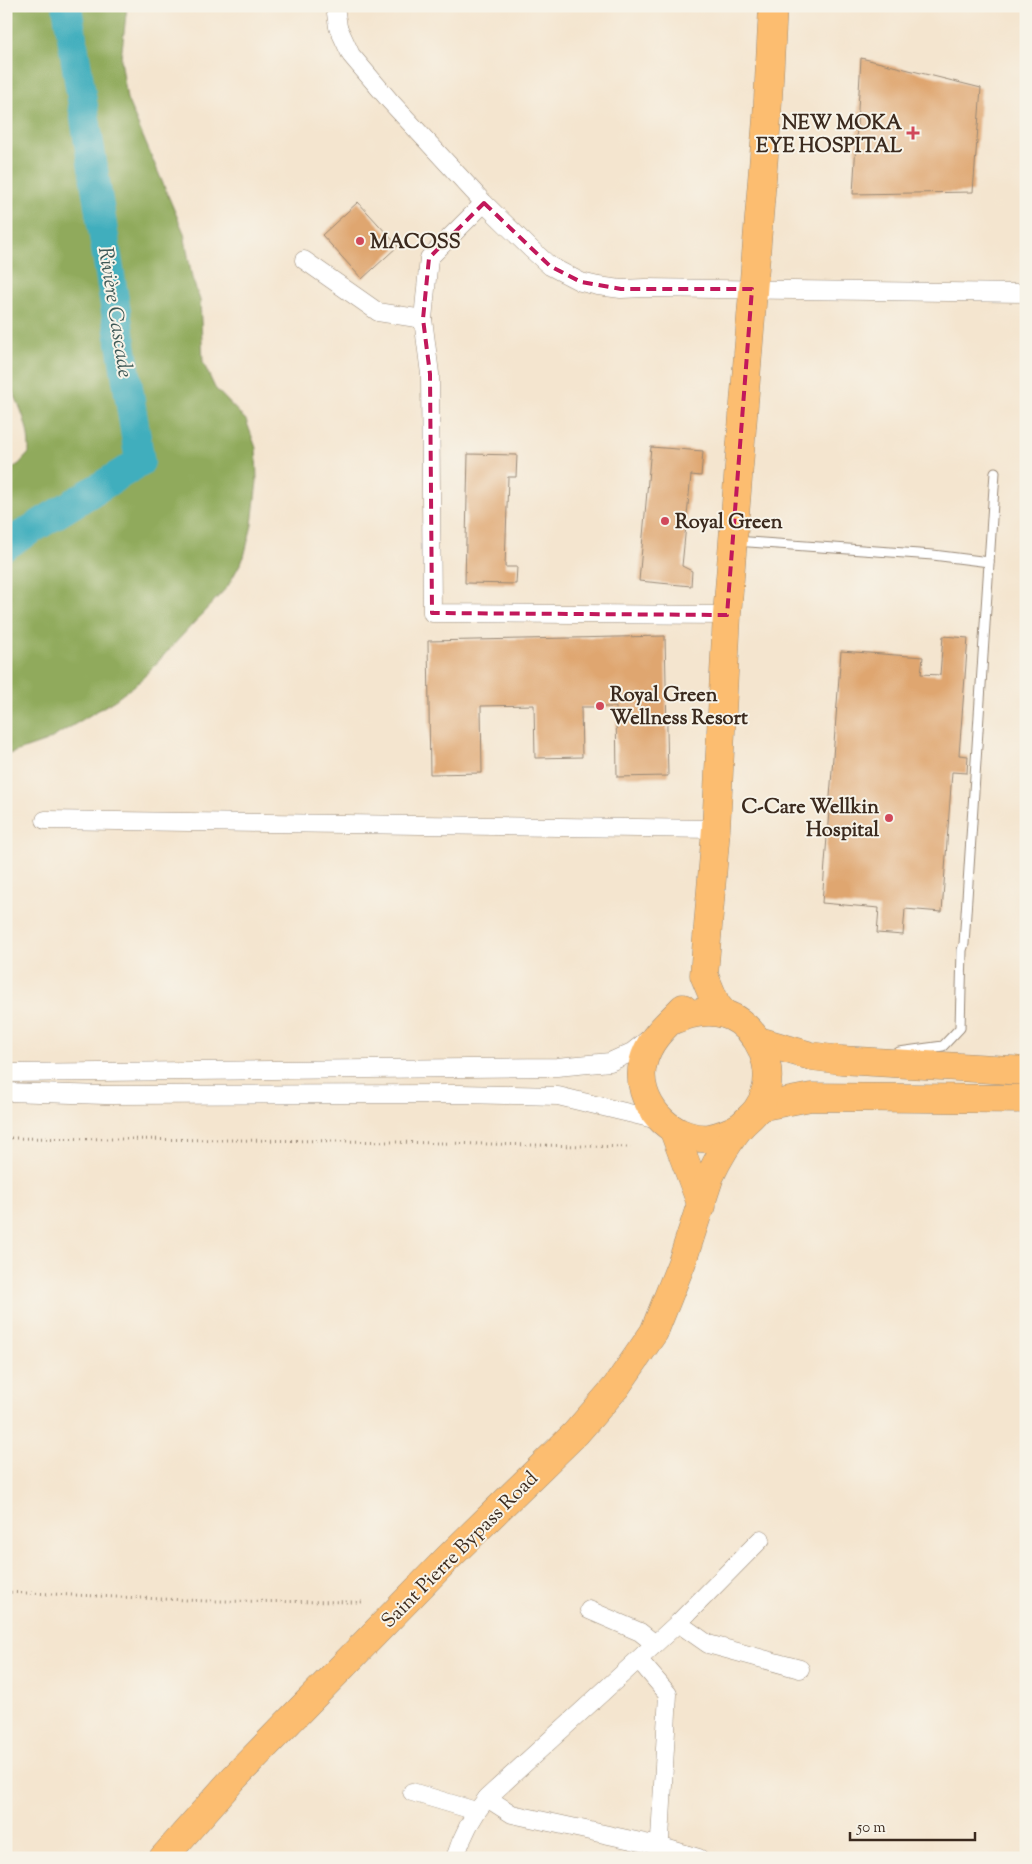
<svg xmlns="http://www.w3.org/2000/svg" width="1032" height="1864" font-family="'Sorts Mill Goudy',serif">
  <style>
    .forest { fill: #90aa5c; stroke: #666a3d }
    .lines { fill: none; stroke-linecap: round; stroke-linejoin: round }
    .river { stroke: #40aebd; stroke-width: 30 }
    .building { fill: #dfa66f }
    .service-casing { stroke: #988876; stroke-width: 11 }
    .minor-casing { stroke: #988876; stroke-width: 19 }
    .primary-casing { stroke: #988876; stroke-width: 29 }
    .path { stroke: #988876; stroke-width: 3; stroke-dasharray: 1 4; stroke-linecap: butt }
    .service { stroke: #fff; stroke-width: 9 }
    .minor { stroke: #fff; stroke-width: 18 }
    .primary { stroke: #fcbd6f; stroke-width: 28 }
    .marked { fill: none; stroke: #c2185b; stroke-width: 4; stroke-dasharray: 10 6; stroke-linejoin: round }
    .poi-dot { fill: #d1495b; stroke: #f7f3e8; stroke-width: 2 }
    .labels { text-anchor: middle; stroke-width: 4; stroke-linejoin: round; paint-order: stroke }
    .poi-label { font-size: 20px; font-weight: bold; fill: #3b2a1e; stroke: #f7f3e8; text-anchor: start }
    .street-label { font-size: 20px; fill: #3b2a1e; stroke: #f7f3e8 }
    .water-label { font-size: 21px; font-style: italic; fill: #3d5856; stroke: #f7f3e8 }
  </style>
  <rect width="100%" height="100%" fill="#f7f3e8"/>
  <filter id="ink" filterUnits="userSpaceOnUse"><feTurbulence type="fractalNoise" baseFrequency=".02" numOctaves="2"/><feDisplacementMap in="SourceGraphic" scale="10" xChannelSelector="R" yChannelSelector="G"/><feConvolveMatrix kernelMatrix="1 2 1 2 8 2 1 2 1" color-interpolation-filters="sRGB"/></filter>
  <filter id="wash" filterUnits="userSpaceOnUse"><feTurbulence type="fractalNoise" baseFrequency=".0096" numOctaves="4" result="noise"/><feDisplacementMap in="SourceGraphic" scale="20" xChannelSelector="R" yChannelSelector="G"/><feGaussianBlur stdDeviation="1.12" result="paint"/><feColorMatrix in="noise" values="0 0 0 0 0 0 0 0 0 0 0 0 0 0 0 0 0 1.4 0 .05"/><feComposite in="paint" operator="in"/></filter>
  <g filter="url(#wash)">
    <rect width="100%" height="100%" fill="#f4e5cf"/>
    <path class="forest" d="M 6,6 L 127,6 L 121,59 L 127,99 L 184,233 L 192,278 L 200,300 L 203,362 L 215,388 L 246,420 L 256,448 L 257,481 L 252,525 L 244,557 L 228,586 L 140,681 L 115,700 L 47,741 L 6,755 L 6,472 L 19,464 L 29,453 C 30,425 18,402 6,377 Z"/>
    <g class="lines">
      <polyline class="river" points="6,545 140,462 67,6"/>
    </g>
    <g id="blocks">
      <g class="building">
        <polygon points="861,58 981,88 973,192 853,194"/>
        <polygon points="358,202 398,246 362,279 322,235"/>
        <polygon points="651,447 703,451 701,476 691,475 682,566 692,571 691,586 639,581"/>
        <polygon points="468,454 517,455 516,477 508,477 505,567 517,567 516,584 465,583"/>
        <polygon points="665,636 668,776 617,777 616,707 581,707 582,757 535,758 534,705 481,706 482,773 430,774 428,641"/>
        <polygon points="943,636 968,638 959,755 968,756 967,773 952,772 942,912 905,909 903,935 877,933 879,908 822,903 841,651 923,657 921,674 940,675"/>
      </g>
    </g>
  </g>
  <g filter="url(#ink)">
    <use href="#blocks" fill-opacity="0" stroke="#988876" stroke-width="1"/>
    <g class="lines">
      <defs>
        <g id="service">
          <polyline points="735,541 933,555 989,562"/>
          <polyline points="899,1052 943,1046 960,1028 962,950 964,944 995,472"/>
        </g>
        <g id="minor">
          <polyline points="335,6 338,27 351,55 390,101 484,203 531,249 550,266 581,282 598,286 621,289 645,288 1026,293"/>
          <polyline points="484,203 429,258 423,319 430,374 432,613 727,615"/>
          <polyline points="304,260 378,312 423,319"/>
          <polyline points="45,820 716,829"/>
          <polyline points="6,1073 557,1067 610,1062 632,1052 651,1037"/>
          <polyline points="6,1092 105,1095 460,1094 558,1096 662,1121"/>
          <polyline points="589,1610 640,1632 655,1644"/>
          <polyline points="678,1623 761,1539"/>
          <polyline points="639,1660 668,1694 659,1857"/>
          <polyline points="412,1792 476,1811"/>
          <polyline points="487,1798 512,1814 659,1846 699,1858"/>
          <path d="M 455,1858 C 462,1836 472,1816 487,1798 L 678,1623 L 708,1644 L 800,1669"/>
        </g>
        <g id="primary">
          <path d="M 683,1008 C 667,1025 649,1038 643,1063 C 634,1101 669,1141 709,1138 C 721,1136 730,1132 741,1126"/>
          <polyline points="724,1014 716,1004 704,975 716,829 727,615 767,118 773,6"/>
          <polyline points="759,1041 811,1056 841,1060 1026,1071"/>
          <polyline points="759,1107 811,1097 1026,1099"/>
          <polyline points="673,1129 702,1206"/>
          <path d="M 163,1858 L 234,1778 L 447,1559 L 576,1433 L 616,1387 L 654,1332 L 682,1262 L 710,1176 C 718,1159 728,1142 740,1127 C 746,1120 753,1116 758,1108 C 777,1079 766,1042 740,1022 C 719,1006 694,1011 671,1021"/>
        </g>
      </defs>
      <use href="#service" class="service-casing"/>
      <use href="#minor" class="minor-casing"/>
      <use href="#primary" class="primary-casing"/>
      <g class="path">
        <polyline points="6,1138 343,1141 631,1147"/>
        <polyline points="6,1592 208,1601 364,1602"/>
      </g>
      <use href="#service" class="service"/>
      <use href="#minor" class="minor"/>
      <use href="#primary" class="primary"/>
    </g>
  </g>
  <path class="marked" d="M 484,203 L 550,266 L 581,282 L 621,289 L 752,289 L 727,615 L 432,613 L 430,374 L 423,319 L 429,258 Z"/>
  <g class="poi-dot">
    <path d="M910.5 125.5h5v5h5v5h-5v5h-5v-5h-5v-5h5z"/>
    <circle cx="360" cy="241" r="5"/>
    <circle cx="665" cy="521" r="5"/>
    <circle cx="600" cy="706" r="5"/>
    <circle cx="889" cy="818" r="5"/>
  </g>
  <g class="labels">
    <g class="poi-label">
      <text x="902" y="129" text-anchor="end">NEW MOKA<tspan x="902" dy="23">EYE HOSPITAL</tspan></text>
      <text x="370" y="248">MACOSS</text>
      <text x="675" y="528">Royal Green</text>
      <text x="610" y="701">Royal Green<tspan x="610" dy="23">Wellness Resort</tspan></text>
      <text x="879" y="813" text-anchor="end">C-Care Wellkin<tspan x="879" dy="23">Hospital</tspan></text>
    </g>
    <g class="street-label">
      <text transform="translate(459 1549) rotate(-45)" y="7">Saint Pierre Bypass Road</text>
    </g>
    <g class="water-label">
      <text transform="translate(116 312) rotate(81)" y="7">Rivière Cascade</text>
    </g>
  </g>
  <rect width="1032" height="1864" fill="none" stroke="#f7f3e8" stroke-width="25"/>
  <path d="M850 1832v8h125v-8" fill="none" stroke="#3b2a1e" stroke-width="2.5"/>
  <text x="857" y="1832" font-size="15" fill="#3b2a1e" stroke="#f7f3e8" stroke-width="4" paint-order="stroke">50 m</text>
</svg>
